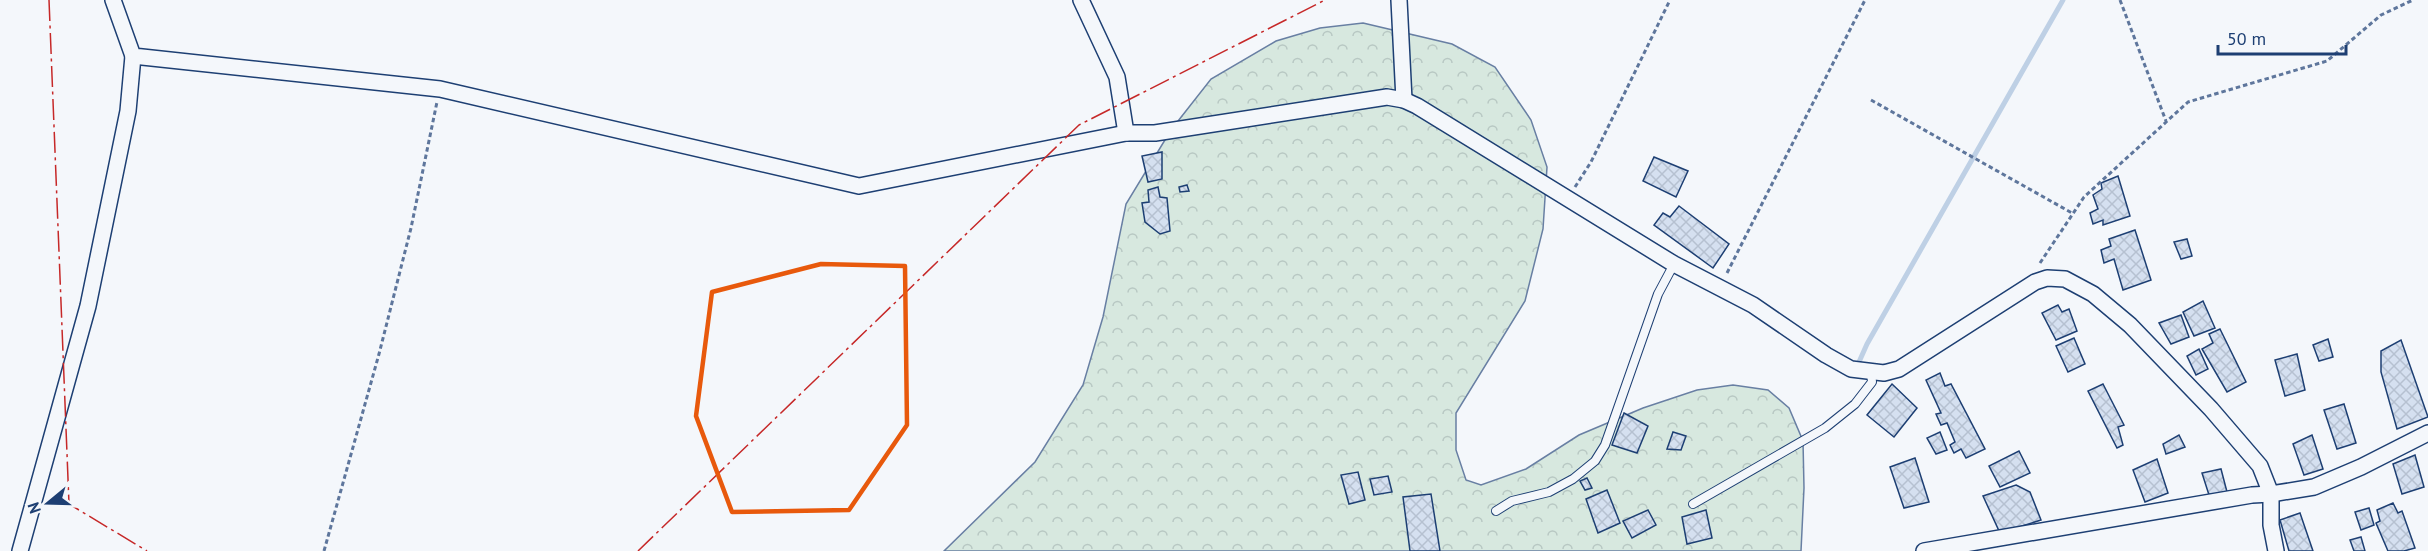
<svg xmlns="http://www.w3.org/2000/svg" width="2428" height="551" font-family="'PT Sans',sans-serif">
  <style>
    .forest { fill: url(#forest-crowns); stroke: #687fa3; stroke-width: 1.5 }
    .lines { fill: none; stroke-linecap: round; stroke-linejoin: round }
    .stream { stroke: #bed0e5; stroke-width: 5 }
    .building { fill: url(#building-cross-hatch); stroke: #1d3f73; stroke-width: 1.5 }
    .service-casing { stroke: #1d3f73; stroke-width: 10 }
    .minor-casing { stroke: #1d3f73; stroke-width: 18 }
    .path { stroke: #5e769c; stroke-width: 3; stroke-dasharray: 4.5 3; stroke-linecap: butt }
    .service { stroke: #f4f7fb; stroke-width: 8 }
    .minor { stroke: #f4f7fb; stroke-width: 15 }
    .power { stroke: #c62828; stroke-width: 1.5; stroke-dasharray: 21 4.5 3 4.5; stroke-linecap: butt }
    .marked { fill: none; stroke: #e8590c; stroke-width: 4.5; stroke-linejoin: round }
  </style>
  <defs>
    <pattern id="forest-crowns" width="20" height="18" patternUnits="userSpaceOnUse" patternTransform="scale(1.5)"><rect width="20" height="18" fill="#d7e8df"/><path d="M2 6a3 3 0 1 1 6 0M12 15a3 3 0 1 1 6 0" fill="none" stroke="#b8c8c3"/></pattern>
    <pattern id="building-cross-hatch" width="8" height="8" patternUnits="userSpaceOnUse" patternTransform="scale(1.5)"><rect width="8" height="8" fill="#d5e0f0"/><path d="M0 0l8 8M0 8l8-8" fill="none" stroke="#b6c1d1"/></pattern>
  </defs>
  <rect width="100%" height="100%" fill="#f4f7fb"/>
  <polygon class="forest" points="1363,23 1452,44 1495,67 1531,120 1547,167 1543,229 1525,301 1456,413 1456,450 1466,480 1481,485 1526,469 1579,435 1643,408 1697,390 1733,385 1768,390 1789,408 1803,441 1804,488 1801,551 944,551 1035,462 1083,385 1103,317 1126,204 1171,130 1211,79 1276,41 1320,28"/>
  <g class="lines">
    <polyline class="stream" points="1859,362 1867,344 2063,0"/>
  </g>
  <g class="building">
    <polygon points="1162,152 1162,179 1148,182 1142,156"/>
    <polygon points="1654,157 1688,171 1676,197 1643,181"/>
    <polygon points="2118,176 2130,216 2103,225 2103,220 2093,224 2090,213 2098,209 2093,195 2102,189 2101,183"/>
    <polygon points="1187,185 1189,191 1180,192 1179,187"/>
    <polygon points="1158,187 1160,197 1167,198 1170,231 1160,234 1145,222 1142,203 1149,202 1148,190"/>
    <polygon points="1679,206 1729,244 1713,268 1654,225 1663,213 1670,217"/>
    <polygon points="2135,230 2151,280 2123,290 2114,259 2104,263 2101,250 2111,246 2109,239"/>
    <polygon points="2187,239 2192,256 2181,259 2174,242"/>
    <polygon points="2203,301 2215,328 2194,336 2183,312"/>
    <polygon points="2058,305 2062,312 2069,309 2077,331 2056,340 2042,313"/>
    <polygon points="2181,315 2189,337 2171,344 2159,323"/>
    <polygon points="2220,329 2246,382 2227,392 2202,349 2213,343 2209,334"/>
    <polygon points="2074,338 2085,364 2068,372 2056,346"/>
    <polygon points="2328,339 2333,357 2319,361 2313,345"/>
    <polygon points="2401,340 2428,417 2397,429 2381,372 2381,351"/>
    <polygon points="2199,349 2208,369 2196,375 2187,356"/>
    <polygon points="2297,354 2305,390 2285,396 2275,360"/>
    <polygon points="1940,373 1945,386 1951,384 1985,449 1966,458 1961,449 1954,453 1950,445 1955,442 1947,423 1941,425 1936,414 1941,413 1926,380"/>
    <polygon points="1892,384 1917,408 1894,437 1867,415"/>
    <polygon points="2103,384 2124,425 2118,427 2123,445 2117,448 2088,391"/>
    <polygon points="2344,404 2356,443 2337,449 2324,410"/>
    <polygon points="1624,413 1648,426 1637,453 1612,445"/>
    <polygon points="1673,432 1686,436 1681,450 1667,449"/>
    <polygon points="1940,432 1947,450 1936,454 1927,438"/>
    <polygon points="2179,435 2185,447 2166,454 2163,444"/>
    <polygon points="2312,435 2323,469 2304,475 2293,444"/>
    <polygon points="2019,451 2030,473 2000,487 1989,466"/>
    <polygon points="2415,455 2424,487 2402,494 2393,464"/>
    <polygon points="1915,458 1929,502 1904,508 1890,467"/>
    <polygon points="2157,459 2168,493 2145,502 2133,470"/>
    <polygon points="2221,469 2227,492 2209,495 2202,473"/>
    <polygon points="1358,472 1365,500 1349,504 1341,475"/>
    <polygon points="1388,476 1392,492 1374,495 1370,479"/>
    <polygon points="1587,478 1592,488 1585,490 1580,481"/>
    <polygon points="2016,485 2030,492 2041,520 2000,533 1983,496"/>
    <polygon points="1607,490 1620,523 1598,533 1586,499"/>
    <polygon points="1431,494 1440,551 1410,551 1403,497"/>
    <polygon points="2393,503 2398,513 2402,511 2415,548 2404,551 2388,551 2376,523 2380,521 2377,510"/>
    <polygon points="2369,508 2374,525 2361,530 2355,512"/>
    <polygon points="1648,510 1656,525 1632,538 1623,521"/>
    <polygon points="1706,510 1712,538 1687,544 1682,517"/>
    <polygon points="2300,513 2313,551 2289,551 2280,520"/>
    <polygon points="2361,537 2365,551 2354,551 2350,540"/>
  </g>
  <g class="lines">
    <defs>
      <g id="service">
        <polyline points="1693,504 1825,428 1855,404 1872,382 1871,372"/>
        <polyline points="1496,511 1512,501 1549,492 1573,479 1595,461 1605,445 1658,294 1674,264"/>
      </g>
      <g id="minor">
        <polyline points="113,0 133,56 440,89 859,186 1126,133 1155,133 1387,97 1404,100 1417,106 1674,264 1753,305 1826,355 1851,369 1884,373 1899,369 2035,282 2047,278 2065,279 2093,294 2130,325 2211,409 2260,466 2271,494 2271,525 2276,551"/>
        <polyline points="1081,0 1117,77 1126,133"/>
        <polyline points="1399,0 1404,100"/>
        <polyline points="20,551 88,306 128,111 133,56"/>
        <polyline points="1924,551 2252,495 2271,494 2314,487 2361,467 2428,433"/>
      </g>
    </defs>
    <use href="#service" class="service-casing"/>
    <use href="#minor" class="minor-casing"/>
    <g class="path">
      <polyline points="2120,0 2166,121"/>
      <polyline points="1871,100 2072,213"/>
      <polyline points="1575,187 1591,162 1670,0"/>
      <polyline points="2040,263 2084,197 2188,102 2327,61 2381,15 2413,0"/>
      <polyline points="1727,273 1865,0"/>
      <polyline points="324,551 379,354 411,228 437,102"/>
    </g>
    <use href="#service" class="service"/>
    <use href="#minor" class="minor"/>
    <g class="power">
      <polyline points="49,0 69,504 147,551"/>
      <polyline points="638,551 1079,125 1325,0"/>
    </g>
  </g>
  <path class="marked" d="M 821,264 L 905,266 L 907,425 L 849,510 L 732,512 L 696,416 L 712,292 Z"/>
  <g transform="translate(48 503) rotate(251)" stroke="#f4f7fb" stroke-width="4.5" paint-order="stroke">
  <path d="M0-4.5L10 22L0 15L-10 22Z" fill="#1d3f73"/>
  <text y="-9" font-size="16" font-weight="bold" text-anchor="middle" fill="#1d3f73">N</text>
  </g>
  <path d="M2218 45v9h128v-9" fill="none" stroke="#1d3f73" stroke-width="3"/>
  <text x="2227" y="45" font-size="18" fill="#1d3f73" stroke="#f4f7fb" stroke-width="4.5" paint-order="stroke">50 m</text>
</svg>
